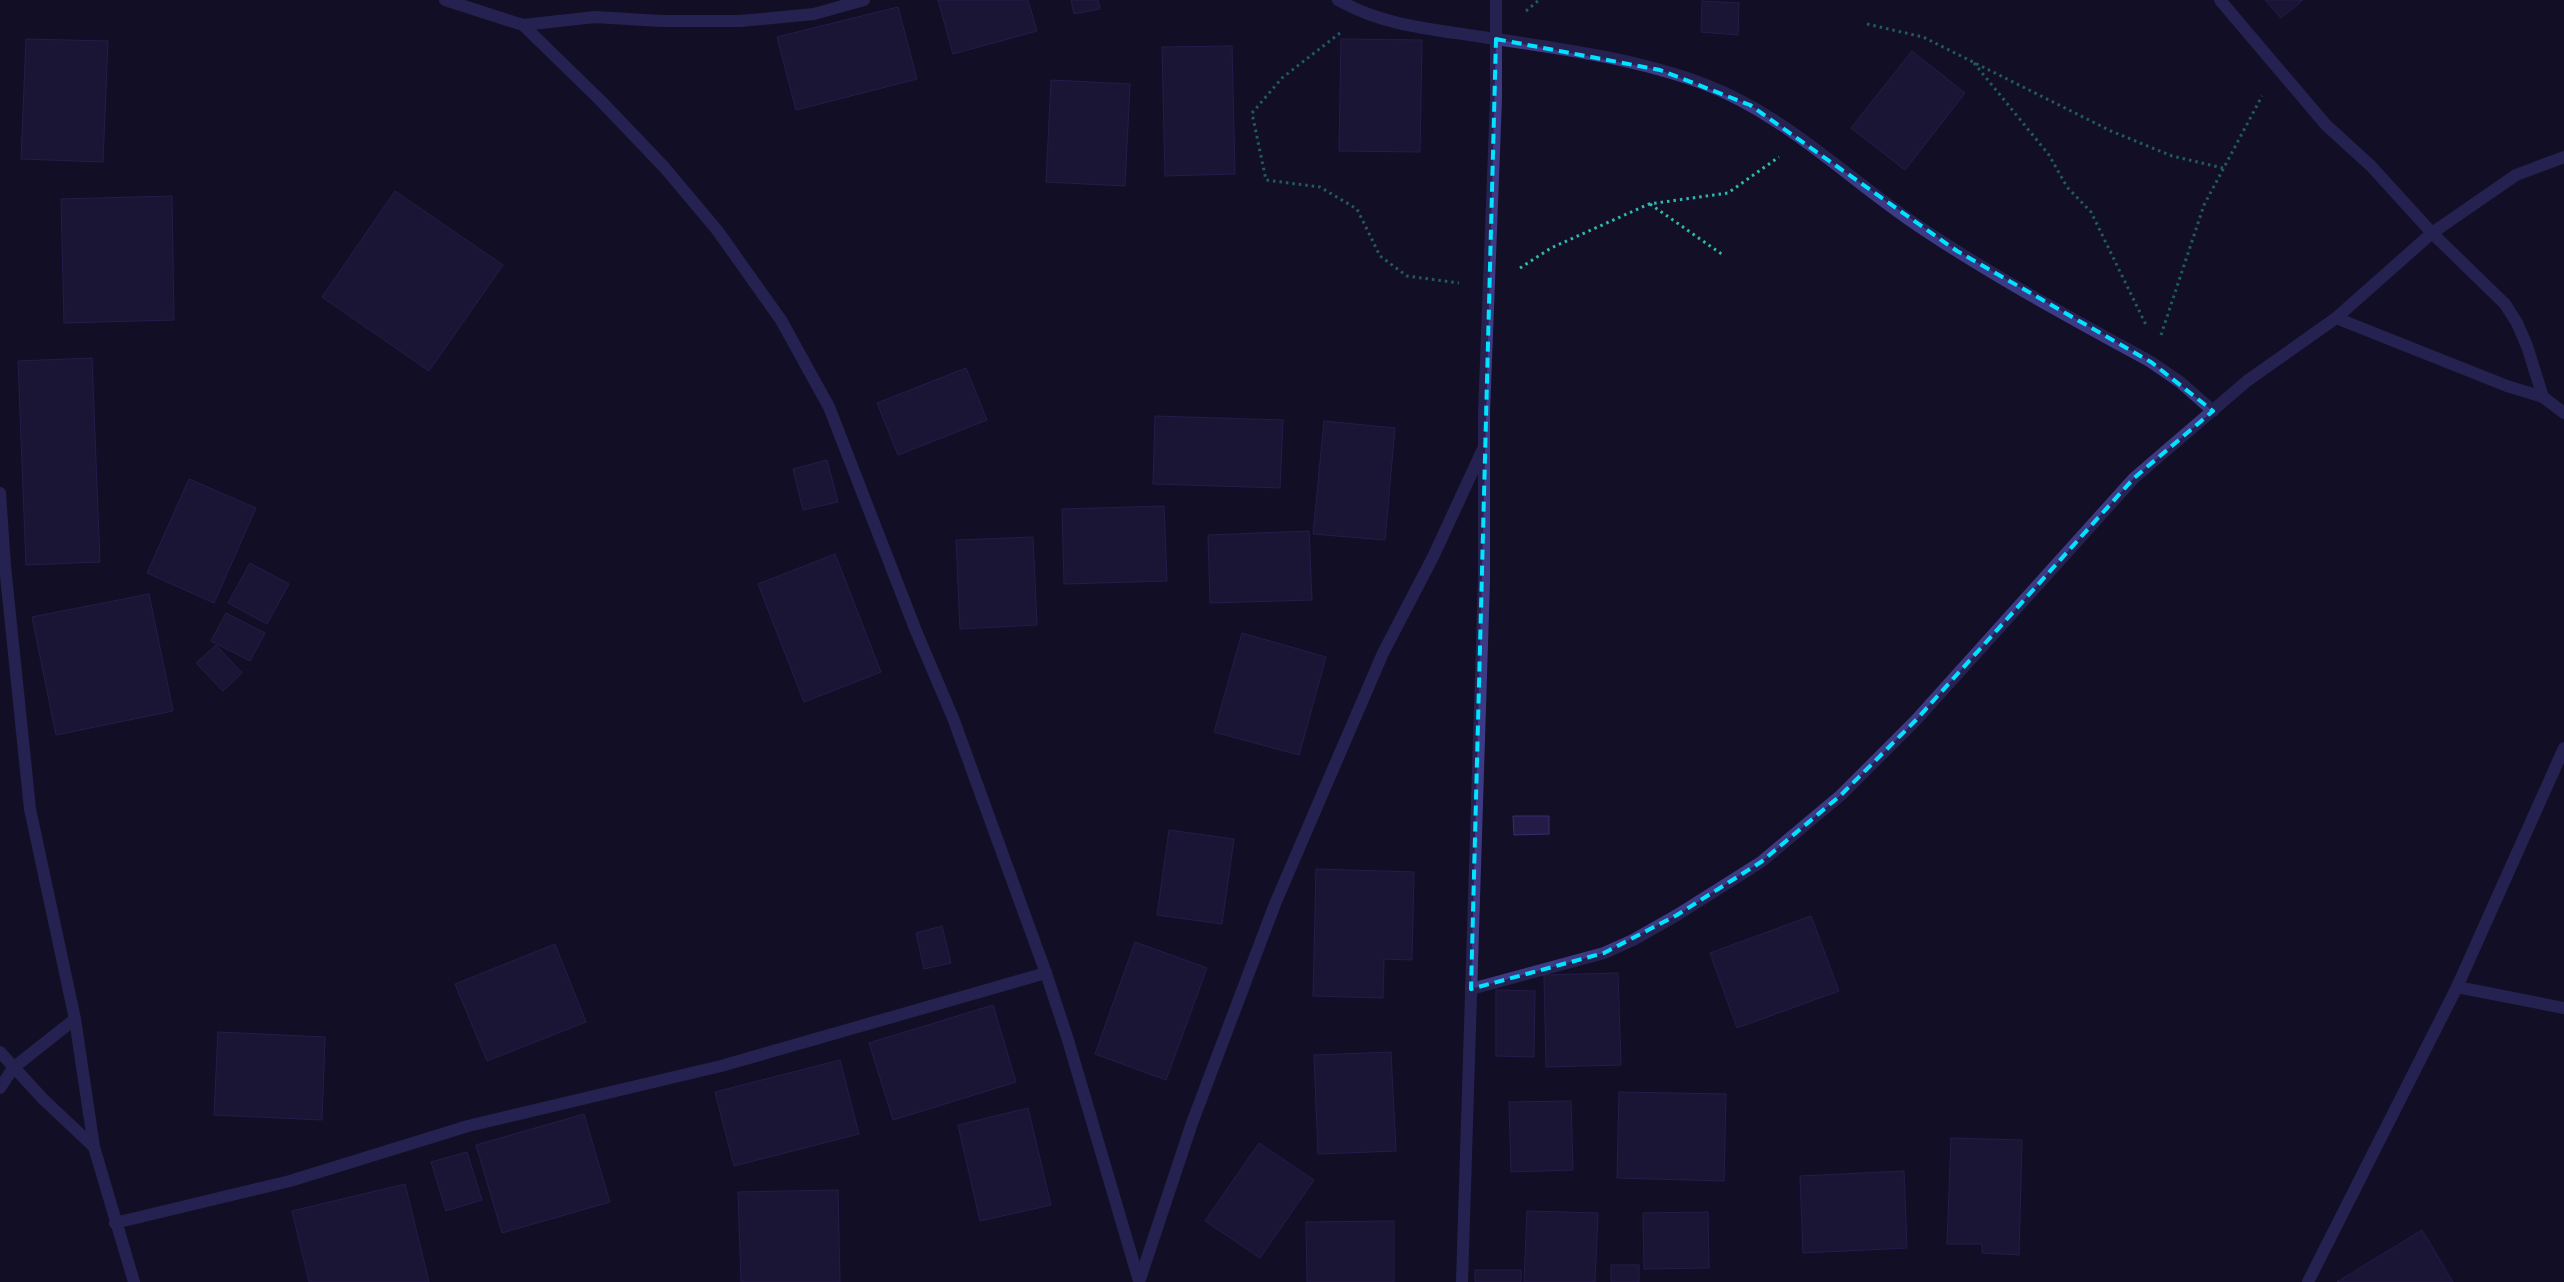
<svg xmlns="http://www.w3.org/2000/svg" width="2564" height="1282" font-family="'PT Sans Narrow',sans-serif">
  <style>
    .building { fill: #241b47; stroke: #3b2d73 }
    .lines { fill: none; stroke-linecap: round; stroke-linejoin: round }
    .path { stroke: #2fb8b0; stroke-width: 3; stroke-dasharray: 2.5 4; stroke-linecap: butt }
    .street { stroke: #3d3a85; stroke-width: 12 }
    .marked { fill: none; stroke: #00e5ff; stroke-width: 4; stroke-dasharray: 10 6; stroke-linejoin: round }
  </style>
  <rect width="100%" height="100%" fill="#130f26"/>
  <g class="building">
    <polygon points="938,0 1028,0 1037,31 953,54"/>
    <polygon points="1071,0 1098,0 1100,9 1074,14"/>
    <polygon points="2265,0 2303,0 2281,18"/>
    <polygon points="1702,1 1739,3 1738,35 1701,32"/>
    <polygon points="898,7 917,79 796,110 777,37"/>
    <polygon points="26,39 108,41 103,162 21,159"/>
    <polygon points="1341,39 1422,40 1420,152 1339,151"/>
    <polygon points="1232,46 1235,174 1165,176 1162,47"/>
    <polygon points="1912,51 1965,93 1905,170 1851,128"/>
    <polygon points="1051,80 1130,84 1125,186 1046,182"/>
    <polygon points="395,191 503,265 429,371 322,297"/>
    <polygon points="172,196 174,320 64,323 61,199"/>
    <polygon points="92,358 100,562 26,565 18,361"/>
    <polygon points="966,368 987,420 898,455 877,403"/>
    <polygon points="1155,416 1283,420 1280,488 1153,484"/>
    <polygon points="1324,421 1395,428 1385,540 1313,534"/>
    <polygon points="827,460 838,502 803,510 793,469"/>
    <polygon points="189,479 256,508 214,603 147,573"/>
    <polygon points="1164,506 1167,581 1064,584 1062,509"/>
    <polygon points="1309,531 1312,600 1210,603 1208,535"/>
    <polygon points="1033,537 1037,625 960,629 956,540"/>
    <polygon points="835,554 881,672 804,702 758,584"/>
    <polygon points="250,563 289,584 267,624 228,603"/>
    <polygon points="149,594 173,711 56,735 32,617"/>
    <polygon points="226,613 265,633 250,661 211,641"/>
    <polygon points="1242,633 1326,657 1299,755 1214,732"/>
    <polygon points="216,645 242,673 223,691 196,663"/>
    <polygon points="1513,816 1549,816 1549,834 1514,835"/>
    <polygon points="1169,830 1234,839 1222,924 1157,915"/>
    <polygon points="1316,869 1414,872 1412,960 1384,959 1383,998 1313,996"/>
    <polygon points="1811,916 1839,991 1737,1028 1710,953"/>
    <polygon points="942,926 951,963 924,969 916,933"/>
    <polygon points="1135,942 1207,968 1166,1080 1095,1054"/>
    <polygon points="555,944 586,1022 487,1061 455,984"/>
    <polygon points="1618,973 1621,1065 1546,1067 1544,975"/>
    <polygon points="1496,990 1535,991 1534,1057 1496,1056"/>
    <polygon points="993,1005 1016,1082 893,1120 869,1043"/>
    <polygon points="218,1032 325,1037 322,1120 214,1115"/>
    <polygon points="1391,1052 1396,1151 1318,1154 1314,1055"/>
    <polygon points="840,1060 859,1134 734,1166 715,1092"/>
    <polygon points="1619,1092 1726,1094 1724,1181 1617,1178"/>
    <polygon points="1571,1101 1573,1170 1511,1172 1509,1102"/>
    <polygon points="1028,1108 1051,1205 980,1221 958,1125"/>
    <polygon points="584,1114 610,1202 502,1233 476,1145"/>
    <polygon points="1951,1138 2022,1140 2019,1255 1982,1253 1982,1244 1947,1244"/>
    <polygon points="1259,1143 1314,1180 1260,1258 1205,1221"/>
    <polygon points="467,1152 482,1200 446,1211 431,1162"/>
    <polygon points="1904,1171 1907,1248 1803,1253 1800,1176"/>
    <polygon points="405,1184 429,1282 309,1282 292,1211"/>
    <polygon points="838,1190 840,1282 741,1282 738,1192"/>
    <polygon points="1527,1211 1598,1213 1595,1282 1524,1282"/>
    <polygon points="1708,1212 1709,1268 1644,1269 1643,1213"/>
    <polygon points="1394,1221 1394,1282 1307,1282 1306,1222"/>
    <polygon points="2422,1230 2453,1282 2337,1282"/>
    <rect x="1611" y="1265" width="28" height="17"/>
    <rect x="1475" y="1270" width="46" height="12"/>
  </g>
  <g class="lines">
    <g class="path">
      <polyline points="1526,11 1539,0"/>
      <polyline points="1867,24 1923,37 2111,131 2172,156 2223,168"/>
      <polyline points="1340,33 1282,78 1252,113 1266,180 1320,187 1357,209 1380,256 1407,276 1459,283"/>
      <polyline points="1974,63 2049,155 2067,187 2091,212 2146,325"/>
      <polyline points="1650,204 1723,255"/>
      <polyline points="1520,268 1551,248 1649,204 1728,193 1779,157"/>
      <polyline points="2161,335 2204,205 2262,96"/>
    </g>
    <g class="street">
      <polyline points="445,0 523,25 595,17 661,21 740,21 814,14 864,0"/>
      <path d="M 1338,0 C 1384,26 1431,29 1482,37 C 1556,48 1634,58 1704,84 C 1781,113 1842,173 1908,219 C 1985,272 2069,317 2151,362 L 2180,382 L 2213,411"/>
      <polyline points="2220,0 2326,125 2371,166 2432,233 2505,304 2517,323 2527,346 2543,397"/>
      <polyline points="523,25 600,100 664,167 717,230 781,320 829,407 916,631 953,718 1046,973 1068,1040 1139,1281"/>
      <polyline points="2336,318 2507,386 2543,397 2564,413"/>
      <polyline points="0,493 5,566 30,809 75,1019 94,1147 134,1282"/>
      <polyline points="2457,987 2564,1008"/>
      <polyline points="1471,989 1604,953 1633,940 1677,915 1761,862 1841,795 1916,720 2134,478 2247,381 2336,318 2432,233 2516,175 2564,157"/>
      <polyline points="0,1052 43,1099 94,1147"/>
      <polyline points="0,1088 13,1068 75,1019"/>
      <polyline points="115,1223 290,1181 468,1126 721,1066 1046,973"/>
      <polyline points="1139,1282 1192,1123 1275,904 1383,653 1433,557 1482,451"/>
      <polyline points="1462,1282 1484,580 1484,413 1496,99 1496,0"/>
      <polyline points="2308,1282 2457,987 2564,748"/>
    </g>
  </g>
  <path d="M0 0H2564V1282H0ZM 1496,39 L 1660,70 L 1750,105 L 1957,251 L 2151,362 L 2213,411 L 2134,478 L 1916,720 L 1841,795 L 1761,862 L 1677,915 L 1604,953 L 1471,989 Z" fill="#130f26" fill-opacity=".55" fill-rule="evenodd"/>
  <path class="marked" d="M 1496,39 L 1660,70 L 1750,105 L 1957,251 L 2151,362 L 2213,411 L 2134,478 L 1916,720 L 1841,795 L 1761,862 L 1677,915 L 1604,953 L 1471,989 Z"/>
</svg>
